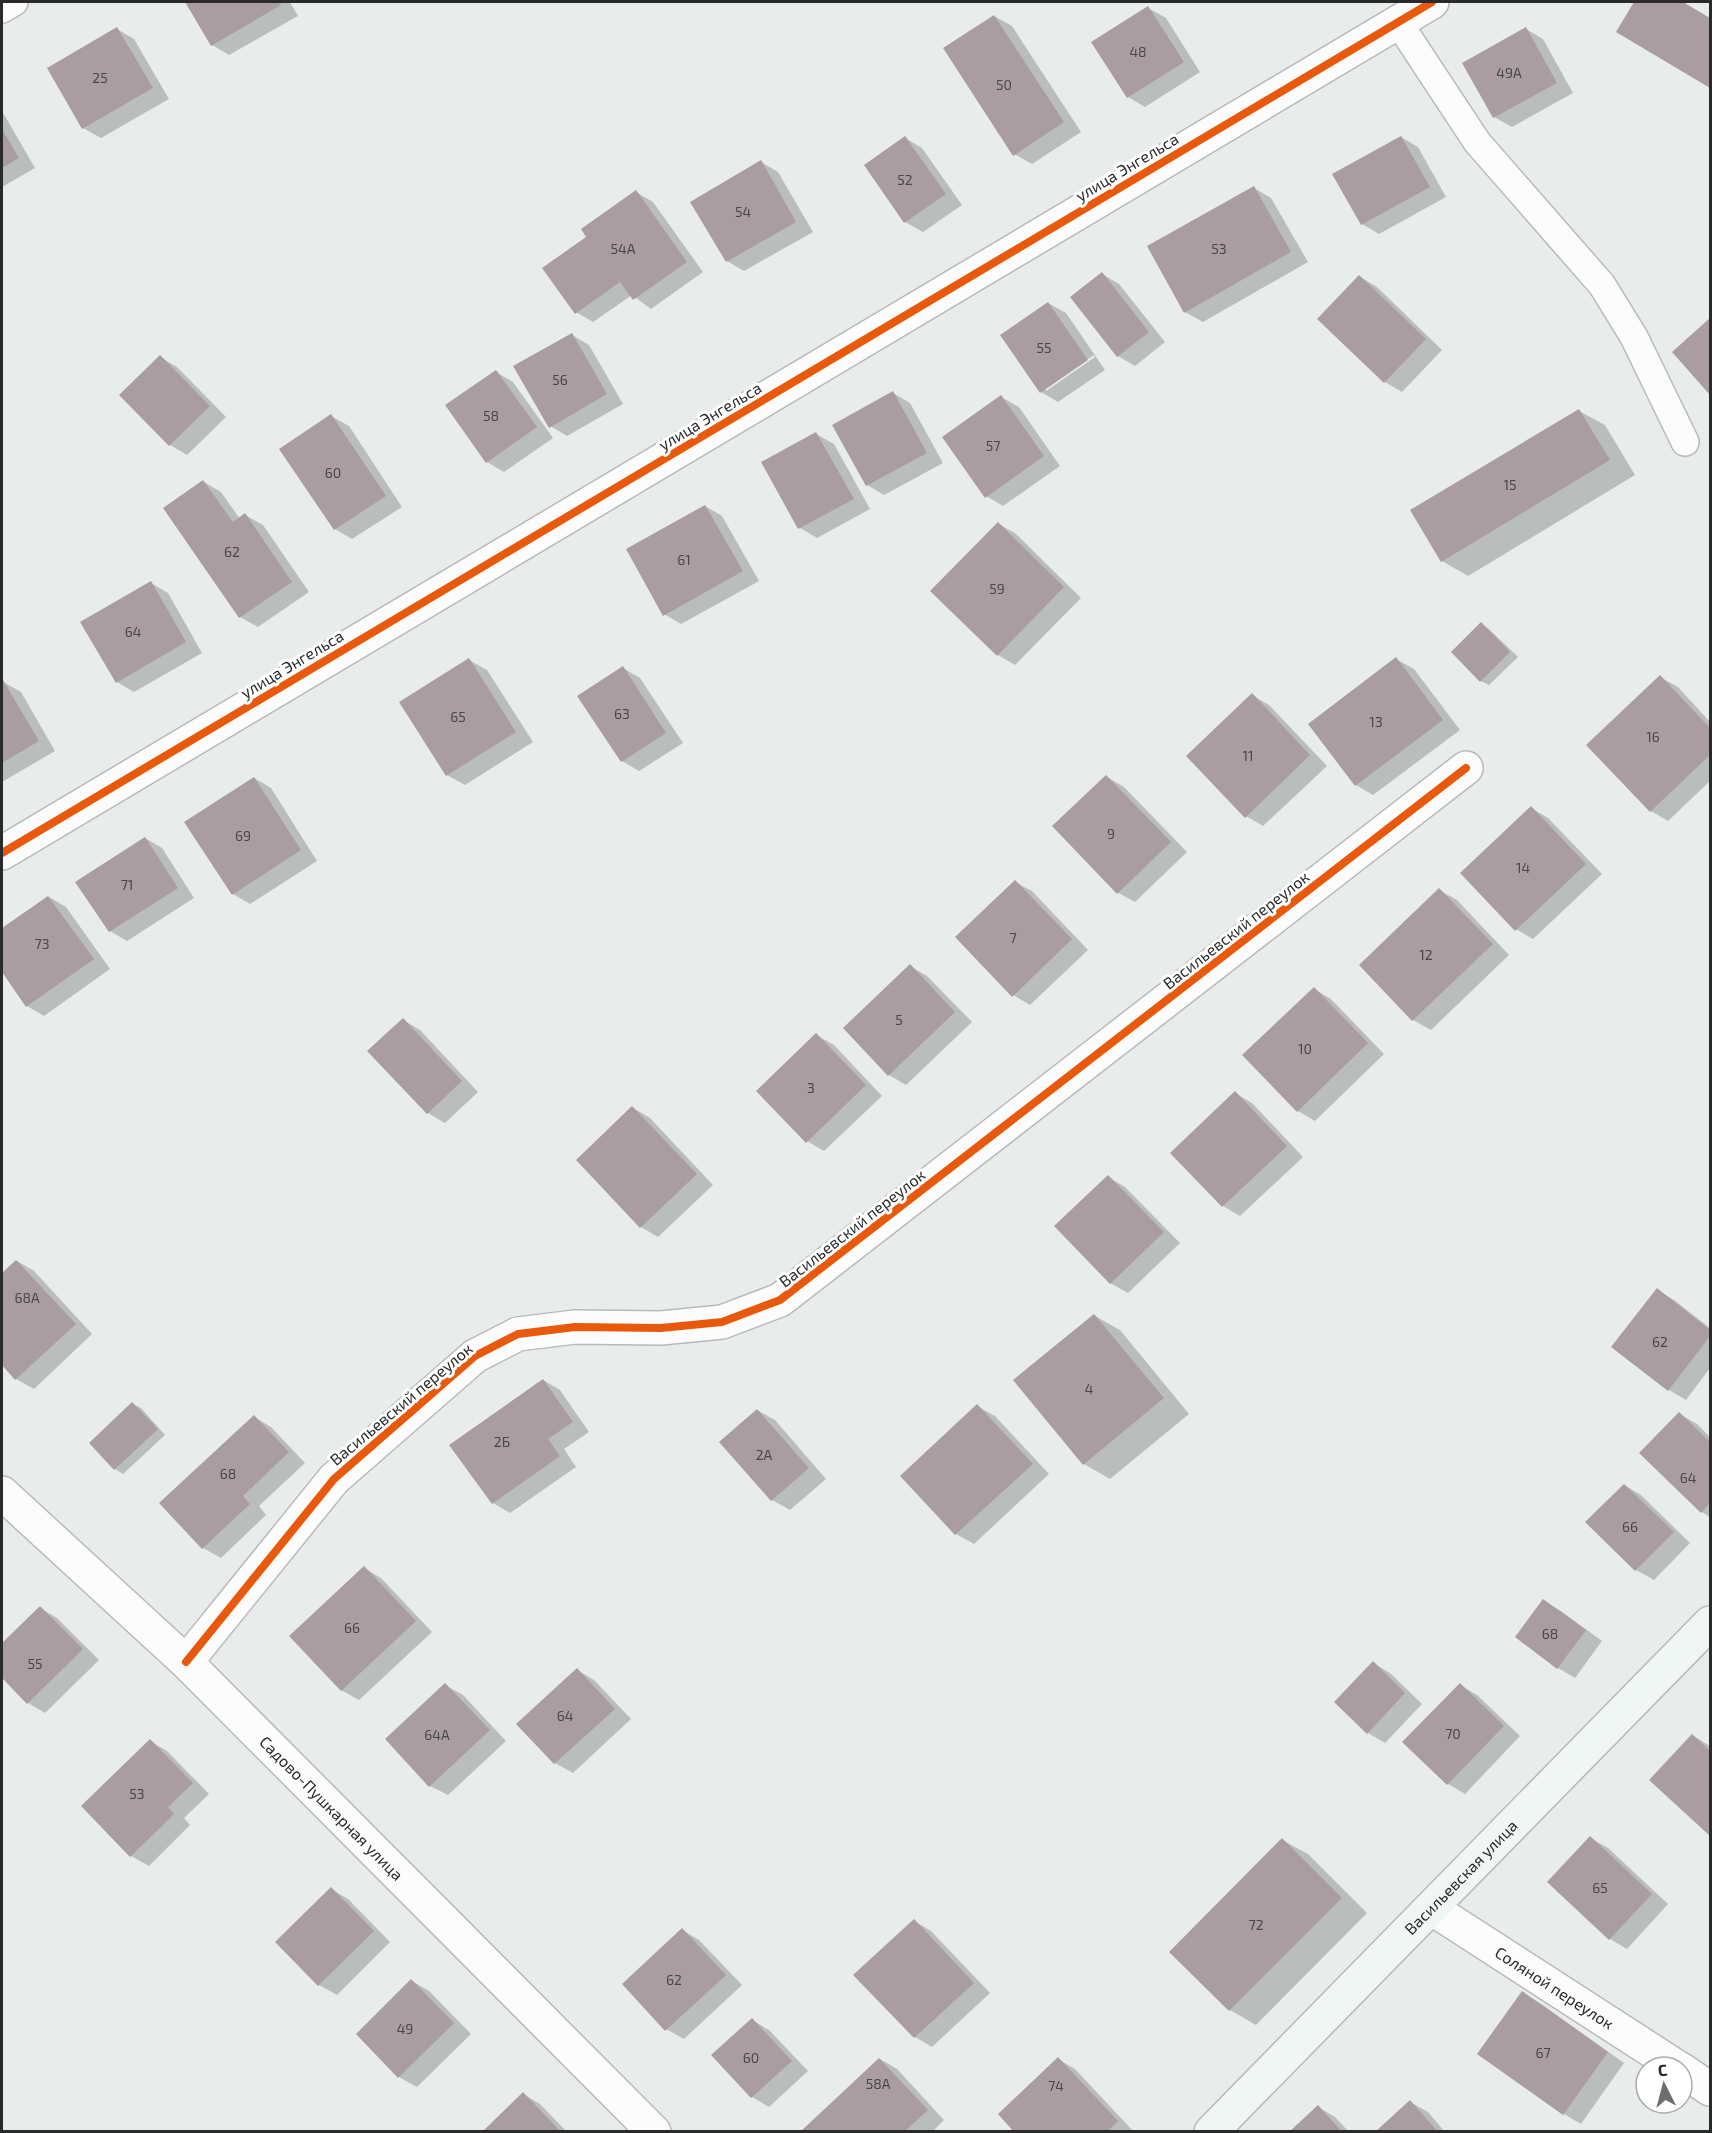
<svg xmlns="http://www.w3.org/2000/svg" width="1712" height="2133" font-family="'Exo 2',sans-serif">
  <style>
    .shadow { fill: #0003; fill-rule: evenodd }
    .building { fill: #aa9da2 }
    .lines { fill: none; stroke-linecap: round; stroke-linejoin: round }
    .lane-casing { stroke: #b7bab9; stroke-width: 30 }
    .street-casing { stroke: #b7bab9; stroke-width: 36 }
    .secondary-casing { stroke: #b7bab9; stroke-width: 36 }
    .lane { stroke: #fcfcfc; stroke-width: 27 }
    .street { stroke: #fcfcfc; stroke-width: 33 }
    .secondary { stroke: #f0f6f4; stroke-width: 33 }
    .cycleway-casing { stroke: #fff; stroke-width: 11 }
    .cycleway { stroke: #e8590c; stroke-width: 8 }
    .labels { text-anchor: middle; stroke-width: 6; stroke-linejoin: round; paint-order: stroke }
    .number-label { font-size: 14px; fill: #484848 }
    .street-label { font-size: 16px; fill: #282b2a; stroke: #fff }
  </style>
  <rect width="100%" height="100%" fill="#e8edeb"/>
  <g class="shadow">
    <polygon points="187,2 290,2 298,16 229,55 212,45"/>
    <polygon points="1636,2 1681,2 1710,19 1710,86 1618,31"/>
    <polygon points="1148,8 1166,18 1200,72 1145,107 1128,97"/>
    <polygon points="994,16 1012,26 1081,132 1032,164 1014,154"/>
    <polygon points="117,29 134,39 169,99 101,138 83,128"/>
    <polygon points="1526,29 1543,39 1573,93 1512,127 1494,117"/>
    <polygon points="2,111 35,168 2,187"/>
    <polygon points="1401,137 1418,147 1446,197 1379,234 1362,224"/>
    <polygon points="905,138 922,148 962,205 923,232 905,222 866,165"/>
    <polygon points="761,162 778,172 813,232 744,271 727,261"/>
    <polygon points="1254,188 1271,198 1308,262 1203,322 1185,312"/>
    <polygon points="636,192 653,202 703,272 651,309 632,295 593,322 576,312 588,237"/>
    <polygon points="1102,274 1119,284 1165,342 1135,366 1118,356"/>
    <polygon points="1360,277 1377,287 1442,350 1402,392 1385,382"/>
    <path d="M 1048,303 L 1066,313 L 1105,370 L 1058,402 L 1041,392 ZM 1094,355 L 1095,357 L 1046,391 L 1046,387 Z"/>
    <polygon points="1710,320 1710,393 1674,352"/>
    <polygon points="572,335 589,345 623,404 567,436 550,426"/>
    <polygon points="160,357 177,367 226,417 187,455 170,445"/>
    <polygon points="496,372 513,382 553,438 504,472 487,462 447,406"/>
    <polygon points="893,393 910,403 943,463 884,495 867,485"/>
    <polygon points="1001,397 1019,407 1060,466 1003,506 986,496"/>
    <polygon points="1579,411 1605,425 1635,475 1468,576 1442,561"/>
    <polygon points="331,416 349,426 402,507 352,539 335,529"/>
    <polygon points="816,434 834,444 870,509 817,538 800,528 763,463"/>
    <polygon points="204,482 221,492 240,519 245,515 263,525 309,592 258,627 240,617 165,509"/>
    <polygon points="705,506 722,516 759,581 681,624 664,614"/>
    <polygon points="998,524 1015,533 1081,598 1015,665 998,655"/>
    <polygon points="151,583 168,593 202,653 134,692 117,682"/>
    <polygon points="1481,624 1489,629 1518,657 1489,685 1481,681"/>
    <polygon points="1396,659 1414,669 1460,730 1373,795 1356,785"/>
    <polygon points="469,660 487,670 533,742 465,785 447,775"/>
    <polygon points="623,668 640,678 683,743 639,771 622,761"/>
    <polygon points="1660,677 1678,687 1710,722 1710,781 1668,821 1651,811"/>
    <polygon points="3,682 21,692 55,751 2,782 2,683"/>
    <polygon points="1252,695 1269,705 1327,766 1263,826 1246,816"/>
    <polygon points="1107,777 1124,787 1187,852 1135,902 1117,892"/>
    <polygon points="254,778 271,788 317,861 250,904 233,894"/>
    <polygon points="1531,808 1548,818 1602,874 1533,939 1516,929"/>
    <polygon points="145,838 162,848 194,898 127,941 110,931"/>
    <polygon points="1015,882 1032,891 1088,950 1030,1005 1013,995"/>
    <polygon points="1439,890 1457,900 1509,955 1431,1030 1413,1020 1361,965"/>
    <polygon points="49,897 66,907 110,969 44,1016 27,1006 2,969 2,930"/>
    <polygon points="910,966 927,976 972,1022 906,1085 889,1075"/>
    <polygon points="1314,989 1331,999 1384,1054 1315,1121 1298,1111"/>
    <polygon points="403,1020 420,1030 478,1092 445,1123 428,1113 370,1051"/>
    <polygon points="816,1035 834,1045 882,1096 824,1151 807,1141"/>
    <polygon points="1235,1093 1252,1103 1303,1157 1240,1216 1223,1206"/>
    <polygon points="633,1108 650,1118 713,1185 658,1237 641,1227"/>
    <polygon points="1108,1177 1125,1187 1180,1243 1128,1293 1110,1283"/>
    <polygon points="17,1261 34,1271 92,1334 34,1389 16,1379 2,1363 2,1275"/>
    <polygon points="1657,1290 1674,1300 1710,1328 1710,1368 1686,1400 1669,1390 1613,1347"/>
    <polygon points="1095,1316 1120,1330 1189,1414 1110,1479 1084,1464 1015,1380"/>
    <polygon points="543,1380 560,1390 589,1432 564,1449 576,1467 510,1513 493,1503 452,1445"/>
    <polygon points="133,1404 141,1408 165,1435 123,1474 115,1469"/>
    <polygon points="977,1406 995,1416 1049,1474 974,1544 956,1534 902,1476"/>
    <polygon points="757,1410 775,1420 826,1479 790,1510 772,1500 721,1442"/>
    <polygon points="1680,1414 1697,1424 1710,1437 1710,1517 1702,1512"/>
    <polygon points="254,1417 271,1427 305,1463 259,1506 266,1515 221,1558 203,1548"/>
    <polygon points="1624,1485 1641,1495 1690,1543 1654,1580 1636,1570 1588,1522"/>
    <polygon points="364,1568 381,1578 432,1632 359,1700 341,1690"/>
    <polygon points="1544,1601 1561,1611 1602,1641 1575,1678 1558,1668"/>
    <polygon points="40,1608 57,1618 99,1660 45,1713 28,1703 2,1676 2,1645"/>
    <polygon points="1373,1663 1390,1673 1422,1704 1385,1743 1368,1733"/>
    <polygon points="577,1670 594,1680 631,1719 573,1773 555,1763 518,1724"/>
    <polygon points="445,1685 463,1695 506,1741 448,1795 430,1786"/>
    <polygon points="1460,1685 1477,1695 1520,1736 1465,1794 1448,1784"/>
    <polygon points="1692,1735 1710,1746 1710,1834 1651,1780"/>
    <polygon points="150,1741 167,1751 209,1794 184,1818 190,1825 149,1866 131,1856"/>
    <polygon points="1590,1838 1608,1848 1668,1904 1627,1949 1610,1939"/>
    <polygon points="1282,1840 1308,1854 1367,1913 1256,2025 1230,2010 1171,1952"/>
    <polygon points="331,1889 348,1899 390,1942 337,1995 319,1985 277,1942"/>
    <polygon points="914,1921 931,1931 990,1993 932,2047 915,2037"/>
    <polygon points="682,1930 699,1940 742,1985 684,2039 666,2029"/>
    <polygon points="412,1981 429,1991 471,2034 417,2087 399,2077 358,2034"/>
    <polygon points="1523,1993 1540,2003 1624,2063 1581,2124 1564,2114 1479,2054"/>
    <polygon points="752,2020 769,2030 808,2071 769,2107 752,2097"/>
    <polygon points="880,2059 897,2069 944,2120 932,2132 803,2132"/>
    <polygon points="1058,2059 1075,2069 1134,2132 1016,2132"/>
    <polygon points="523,2094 540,2104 567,2132 484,2132"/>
    <polygon points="1410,2102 1428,2112 1445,2132 1377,2132"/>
    <polygon points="1318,2107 1335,2117 1349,2132 1291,2132"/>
  </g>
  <g class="building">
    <polygon points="185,2 279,2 281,5 211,46"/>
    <polygon points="1634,2 1683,2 1710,18 1710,88 1616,32"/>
    <polygon points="1148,6 1184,62 1127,98 1091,42"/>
    <polygon points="994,15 1064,122 1013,156 943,48"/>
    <polygon points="117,27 153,88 82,129 47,68"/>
    <polygon points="1526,27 1557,83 1493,118 1462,63"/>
    <polygon points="2,129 19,158 2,168"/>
    <polygon points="905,136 946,194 904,223 864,165"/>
    <polygon points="1401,136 1430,187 1361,225 1332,174"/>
    <polygon points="761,160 796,222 726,262 690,202"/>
    <polygon points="1254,186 1291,252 1184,313 1147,246"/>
    <polygon points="636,190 687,262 633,300 620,282 575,314 542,268 586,237 581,229"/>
    <polygon points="1102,272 1149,332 1117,357 1070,297"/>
    <polygon points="1359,275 1426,339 1384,383 1317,319"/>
    <polygon points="1048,302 1088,360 1040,393 1000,335"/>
    <polygon points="1710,318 1710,395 1672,352"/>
    <polygon points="572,333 607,394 549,428 513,366"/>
    <polygon points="160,355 210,406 169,446 119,395"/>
    <polygon points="496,370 537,427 486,463 445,405"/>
    <polygon points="893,391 927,453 866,486 832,425"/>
    <polygon points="1001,395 1044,456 985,498 942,437"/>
    <polygon points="1579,409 1610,460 1441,562 1410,510"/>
    <polygon points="331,414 386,496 334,530 279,449"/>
    <polygon points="816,432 854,499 798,529 761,462"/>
    <polygon points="203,480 233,522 245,513 292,582 239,618 163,508"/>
    <polygon points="705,505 743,571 663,616 626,549"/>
    <polygon points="998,522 1064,587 997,656 930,591"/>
    <polygon points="151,581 186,642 116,683 80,622"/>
    <polygon points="1481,622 1510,652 1480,682 1451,652"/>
    <polygon points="1396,657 1443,720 1355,786 1308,724"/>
    <polygon points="469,658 516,732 446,776 399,702"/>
    <polygon points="623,666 666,733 621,762 577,696"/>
    <polygon points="1660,675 1710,728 1710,755 1650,812 1586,745"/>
    <polygon points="3,680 39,741 2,763 2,681"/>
    <polygon points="1252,693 1310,755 1245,818 1186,756"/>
    <polygon points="1106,775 1171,842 1117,894 1052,826"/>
    <polygon points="254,777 301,850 232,895 184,822"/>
    <polygon points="1531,806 1586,864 1515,931 1460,873"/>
    <polygon points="145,837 178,888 109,932 75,882"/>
    <polygon points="1015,880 1072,939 1012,997 955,937"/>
    <polygon points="1439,888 1493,944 1412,1021 1359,965"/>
    <polygon points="48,896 94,959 26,1007 2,972 2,928"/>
    <polygon points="910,964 955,1012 888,1076 843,1028"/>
    <polygon points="1314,987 1368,1043 1297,1112 1242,1055"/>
    <polygon points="403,1018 462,1081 427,1114 367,1051"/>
    <polygon points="816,1033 866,1085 806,1143 756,1091"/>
    <polygon points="1235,1091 1287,1146 1222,1207 1170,1153"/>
    <polygon points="632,1106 697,1174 640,1228 576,1160"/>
    <polygon points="1108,1175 1164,1232 1110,1284 1054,1226"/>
    <polygon points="16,1260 76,1324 15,1380 2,1365 2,1273"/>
    <polygon points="1657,1288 1710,1330 1710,1336 1668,1391 1611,1347"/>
    <polygon points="1094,1314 1164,1398 1083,1465 1013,1380"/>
    <polygon points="543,1379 573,1422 548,1439 560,1456 492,1504 449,1445"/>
    <polygon points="132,1402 158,1429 114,1470 89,1443"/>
    <polygon points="977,1404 1033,1464 955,1535 900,1476"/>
    <polygon points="757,1409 809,1468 771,1501 719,1442"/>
    <polygon points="1679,1412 1710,1442 1710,1503 1701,1513 1639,1453"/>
    <polygon points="254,1415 289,1452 243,1496 250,1504 202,1549 159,1503"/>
    <polygon points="1624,1484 1674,1532 1635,1571 1585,1522"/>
    <polygon points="364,1566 416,1621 341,1691 289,1636"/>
    <polygon points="1543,1599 1586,1630 1557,1669 1515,1637"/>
    <polygon points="40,1606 83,1649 27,1704 2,1678 2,1643"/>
    <polygon points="1373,1661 1405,1693 1367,1734 1334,1702"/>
    <polygon points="577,1668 615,1709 554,1764 516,1724"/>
    <polygon points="445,1683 490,1730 429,1787 385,1739"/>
    <polygon points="1460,1683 1504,1726 1447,1785 1402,1742"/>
    <polygon points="1692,1734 1710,1751 1710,1836 1649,1780"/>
    <polygon points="150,1739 193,1783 168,1807 174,1814 130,1857 81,1806"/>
    <polygon points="1590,1836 1652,1894 1609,1940 1547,1882"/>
    <polygon points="1282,1838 1342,1898 1229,2011 1169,1952"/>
    <polygon points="331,1887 374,1931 318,1986 275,1942"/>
    <polygon points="914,1919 974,1983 914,2038 853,1975"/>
    <polygon points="682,1928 726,1975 665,2031 622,1984"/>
    <polygon points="411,1979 454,2023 398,2078 356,2034"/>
    <polygon points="1522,1991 1608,2052 1563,2115 1477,2054"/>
    <polygon points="752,2018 792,2061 751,2098 711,2055"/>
    <polygon points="1058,2057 1118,2121 1107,2132 1014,2132 998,2114"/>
    <polygon points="879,2058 928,2110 904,2132 800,2132"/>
    <polygon points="523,2092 561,2132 482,2132"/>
    <polygon points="1410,2100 1438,2132 1375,2132"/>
    <polygon points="1318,2105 1342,2132 1289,2132"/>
  </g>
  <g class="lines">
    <defs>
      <g id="lane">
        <polyline points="2,9 14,2"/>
        <polyline points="1398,22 1477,142 1602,285 1634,337 1685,442"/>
      </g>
      <g id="street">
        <polyline points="2,853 1432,2"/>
        <path id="s1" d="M 2,1493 L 186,1662 L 654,2132"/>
        <polyline points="186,1662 334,1479 475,1356 518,1334 575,1327 661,1328 722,1322 780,1300 1466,768"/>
        <path id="s2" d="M 1431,1908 L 1677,2067"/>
        <polyline points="1682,2070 1710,2089"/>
      </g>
      <g id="secondary">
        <path id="s3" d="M 1211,2132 L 1710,1623"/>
      </g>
    </defs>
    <use href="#lane" class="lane-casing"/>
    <use href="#street" class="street-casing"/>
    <use href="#secondary" class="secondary-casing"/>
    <use href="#lane" class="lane"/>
    <use href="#street" class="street"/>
    <use href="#secondary" class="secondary"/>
    <defs>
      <g id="cycleway">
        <polyline points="2,853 1432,2"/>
        <polyline points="186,1662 334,1479 475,1356 518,1334 575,1327 661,1328 722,1322 780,1300 1466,768"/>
      </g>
    </defs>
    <use href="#cycleway" class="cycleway-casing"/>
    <use href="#cycleway" class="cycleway"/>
  </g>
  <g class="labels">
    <g class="number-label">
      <text x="1138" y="57">48</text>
      <text x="1509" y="78">49А</text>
      <text x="100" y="83">25</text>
      <text x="1004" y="90">50</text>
      <text x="905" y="185">52</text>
      <text x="743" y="217">54</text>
      <text x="623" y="254">54А</text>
      <text x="1219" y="254">53</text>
      <text x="1044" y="353">55</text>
      <text x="560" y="385">56</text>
      <text x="491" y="421">58</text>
      <text x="993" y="451">57</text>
      <text x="333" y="478">60</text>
      <text x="1510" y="490">15</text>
      <text x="232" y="557">62</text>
      <text x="684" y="565">61</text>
      <text x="997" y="594">59</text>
      <text x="133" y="637">64</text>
      <text x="622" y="719">63</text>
      <text x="458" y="722">65</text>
      <text x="1376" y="727">13</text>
      <text x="1653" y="742">16</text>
      <text x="1248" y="761">11</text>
      <text x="1111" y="839">9</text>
      <text x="243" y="841">69</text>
      <text x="1523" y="873">14</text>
      <text x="127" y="890">71</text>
      <text x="1013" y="943">7</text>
      <text x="42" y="949">73</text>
      <text x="1426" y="960">12</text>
      <text x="899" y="1025">5</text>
      <text x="1305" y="1054">10</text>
      <text x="811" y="1093">3</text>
      <text x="27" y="1303">68А</text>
      <text x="1660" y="1347">62</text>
      <text x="1089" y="1394">4</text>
      <text x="502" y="1447">2Б</text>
      <text x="764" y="1460">2А</text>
      <text x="228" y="1479">68</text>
      <text x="1688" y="1483">64</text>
      <text x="1630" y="1532">66</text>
      <text x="352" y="1633">66</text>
      <text x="1550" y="1639">68</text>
      <text x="35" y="1669">55</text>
      <text x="565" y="1721">64</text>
      <text x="1453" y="1739">70</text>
      <text x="437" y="1740">64А</text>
      <text x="137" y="1799">53</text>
      <text x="1600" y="1893">65</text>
      <text x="1256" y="1930">72</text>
      <text x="674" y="1985">62</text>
      <text x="405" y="2034">49</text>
      <text x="1543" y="2058">67</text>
      <text x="751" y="2063">60</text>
      <text x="878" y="2089">58А</text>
      <text x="1056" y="2091">74</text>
    </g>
    <g class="street-label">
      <text transform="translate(1127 167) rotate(-31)" y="6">улица Энгельса</text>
      <text transform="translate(710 416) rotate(-31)" y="6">улица Энгельса</text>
      <text transform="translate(292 664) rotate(-31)" y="6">улица Энгельса</text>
      <text transform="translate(1236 930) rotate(-38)" y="6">Васильевский переулок</text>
      <text transform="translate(852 1228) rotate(-38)" y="6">Васильевский переулок</text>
      <text transform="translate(401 1404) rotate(-40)" y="6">Васильевский переулок</text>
      <text dy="6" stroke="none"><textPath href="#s1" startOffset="456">Садово-Пушкарная улица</textPath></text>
      <text dy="6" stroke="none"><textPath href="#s3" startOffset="357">Васильевская улица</textPath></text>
      <text dy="6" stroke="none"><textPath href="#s2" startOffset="147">Соляной переулок</textPath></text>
    </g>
  </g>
  <rect width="1712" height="2133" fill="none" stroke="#282b2a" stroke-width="6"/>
  <g transform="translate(1664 2085) rotate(354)"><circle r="28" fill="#ffffff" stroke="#a9aaaa" stroke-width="1.5"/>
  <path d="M0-4.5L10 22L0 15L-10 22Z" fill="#6b6f6e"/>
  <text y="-9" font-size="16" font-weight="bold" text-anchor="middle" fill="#282b2a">С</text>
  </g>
</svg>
